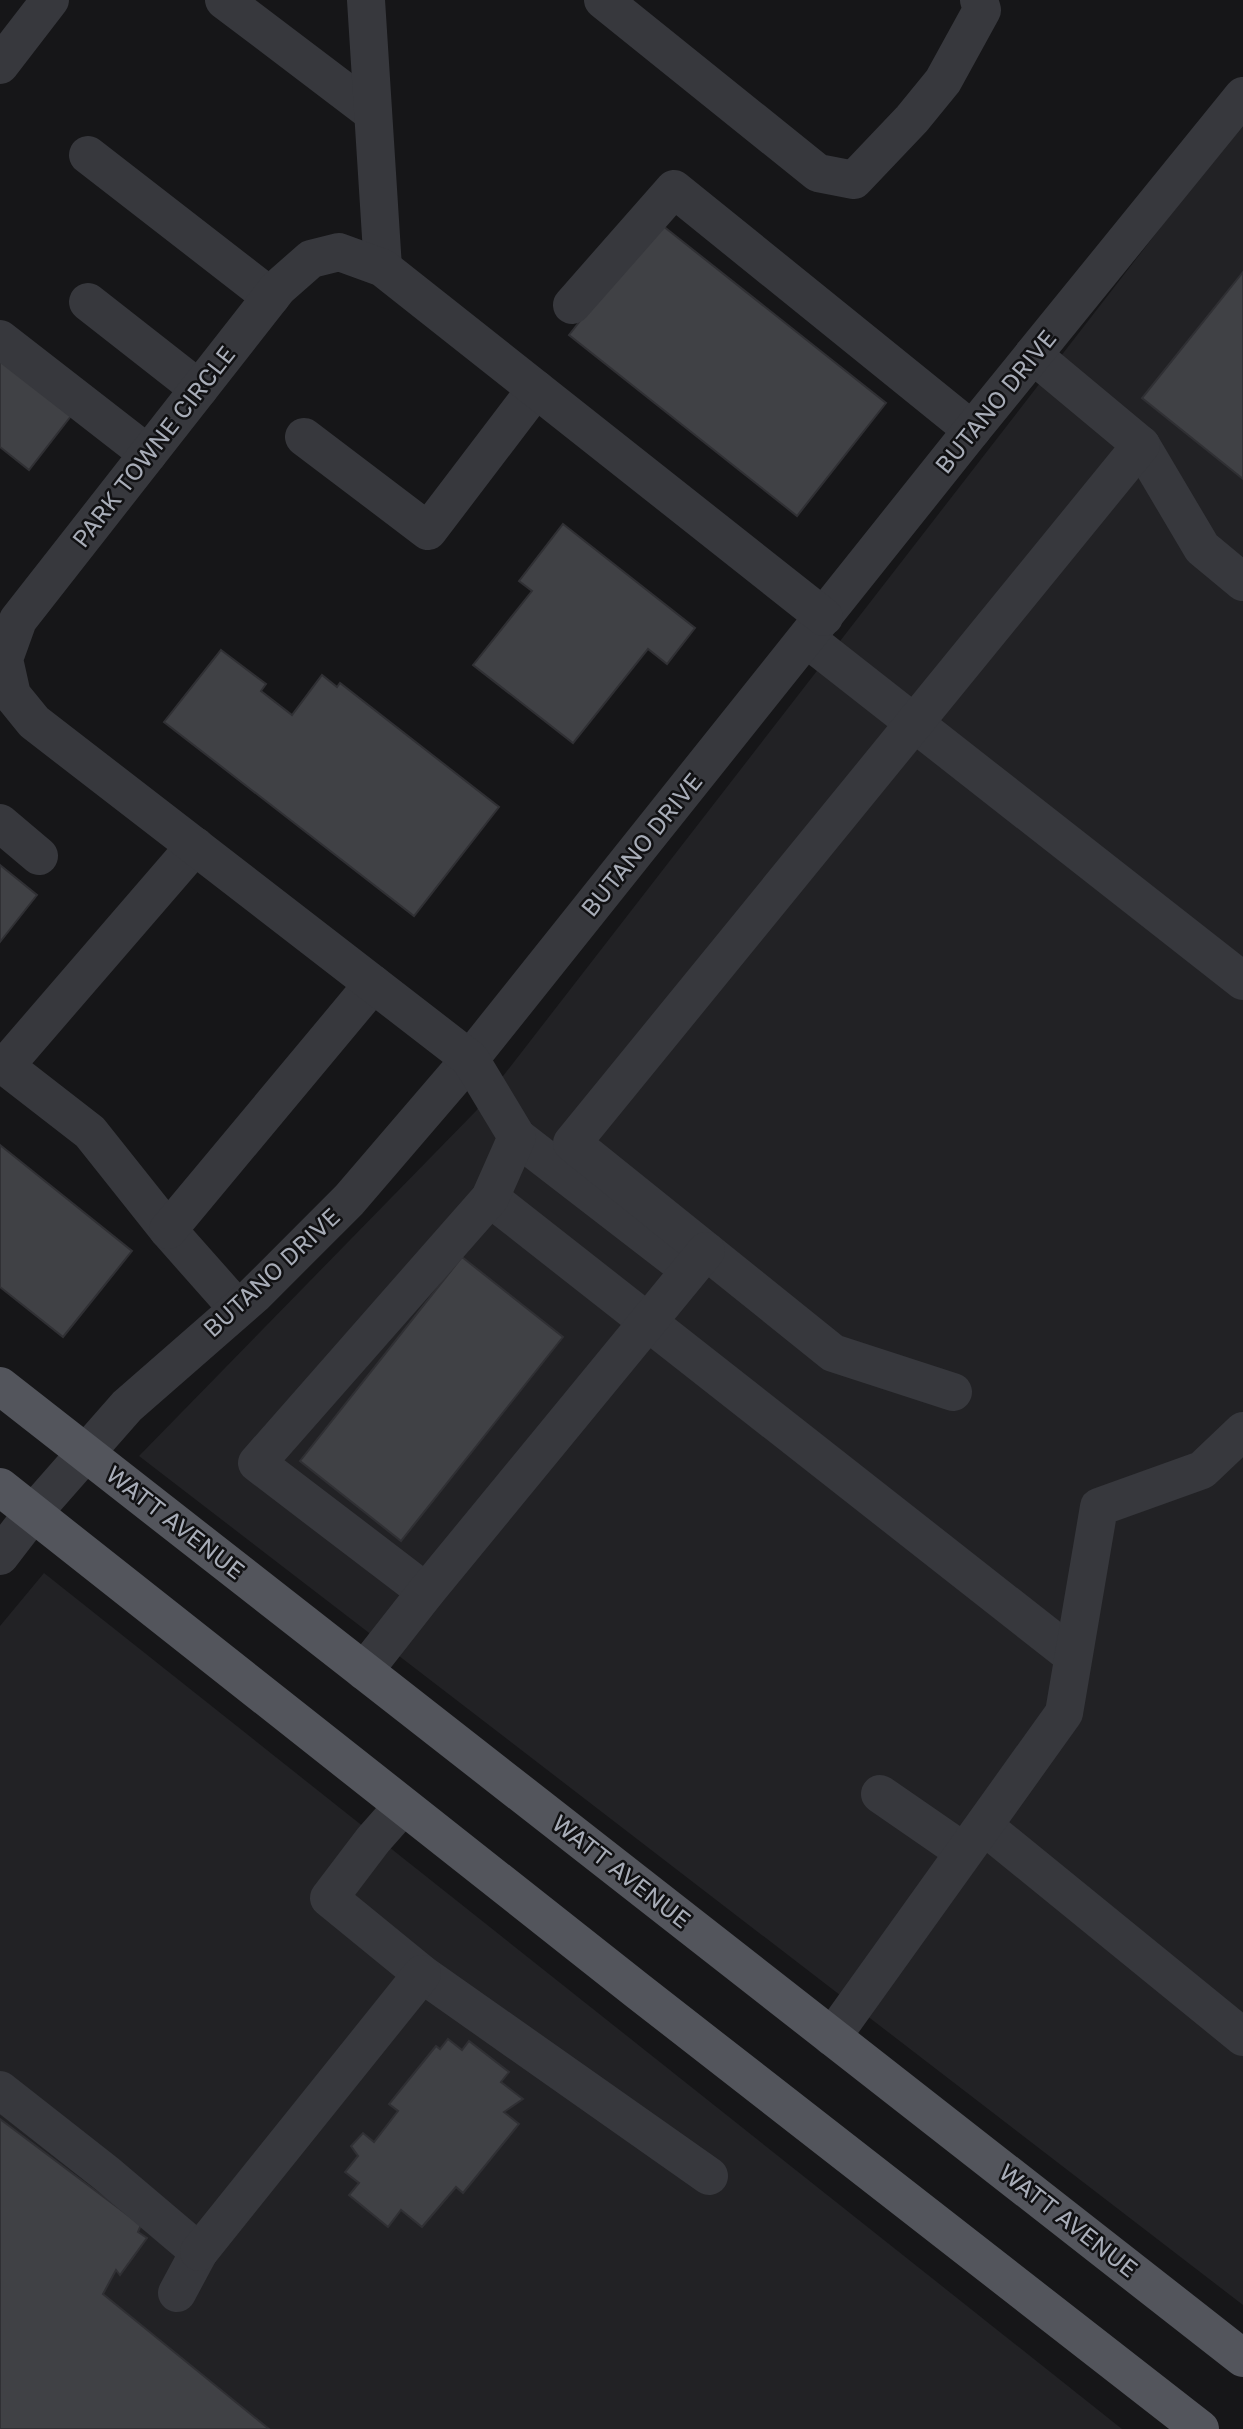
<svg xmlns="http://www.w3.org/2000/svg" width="1243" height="2429" font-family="'Golos Text',sans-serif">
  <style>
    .built { fill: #222225 }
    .building { fill: #404145; stroke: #303034; stroke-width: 2 }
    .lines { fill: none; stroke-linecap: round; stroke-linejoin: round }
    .minor { stroke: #37383d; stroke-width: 38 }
    .major { stroke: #53555c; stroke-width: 38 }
    .labels { text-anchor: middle; stroke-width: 5; stroke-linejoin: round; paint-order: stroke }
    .street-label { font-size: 24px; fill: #a8adb8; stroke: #111113 }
  </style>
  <rect width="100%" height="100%" fill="#161618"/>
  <g class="built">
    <polygon points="1243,121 1243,2305 139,1456 476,1111"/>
    <polygon points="44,1573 1122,2429 0,2429 0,1626"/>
  </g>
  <g class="building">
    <polygon points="658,222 886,403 797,516 569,335"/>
    <polygon points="1243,272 1243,479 1142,398"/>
    <polygon points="0,359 71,416 29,470 0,447"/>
    <polygon points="563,524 695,628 667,664 648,649 573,743 473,665 532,591 519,581"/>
    <polygon points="221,650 266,684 261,691 292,715 322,675 337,687 340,683 499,807 414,916 164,722"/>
    <polygon points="0,865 37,895 0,942"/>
    <polygon points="0,1145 132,1251 63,1337 0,1287"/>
    <polygon points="462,1257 563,1337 401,1541 300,1461"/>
    <polygon points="448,2039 462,2050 469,2041 509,2072 501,2082 523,2099 504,2112 519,2124 463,2193 456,2187 422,2227 401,2210 388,2227 349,2195 359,2183 345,2172 358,2156 351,2146 363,2133 374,2142 398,2111 389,2104 436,2046 440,2049"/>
    <polygon points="0,2119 141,2225 138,2232 147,2238 120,2275 116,2270 103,2294 269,2429 0,2429"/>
  </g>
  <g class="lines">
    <g class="minor">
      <polyline points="224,0 373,113"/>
      <polyline points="366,0 383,268"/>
      <polyline points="603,0 818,173 854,180 912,119 943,81 982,10 979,0"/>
      <polyline points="0,65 50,0"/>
      <polyline points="88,155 271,297"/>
      <polyline points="88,302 199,389"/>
      <polyline points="572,305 674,189 972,430"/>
      <polyline points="0,339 148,454"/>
      <polyline points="304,437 428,531 536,389"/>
      <polyline points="1141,445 1202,548 1243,582"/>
      <polyline points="807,639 1243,981"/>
      <polyline points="0,823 39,856"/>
      <polyline points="195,846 5,1066 90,1132 168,1230 237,1308"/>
      <polyline points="517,1137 679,1262"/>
      <polyline points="490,1198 1073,1656"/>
      <polyline points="168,1230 373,984"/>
      <polyline points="953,1392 833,1353 572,1143 1141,445 1033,355"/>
      <polyline points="0,1556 33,1513 127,1406 254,1295 349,1200 470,1059 972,430 1243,96"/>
      <polyline points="426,1592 257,1463 490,1198 517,1137 470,1059 34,722 12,695 4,659 18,620 278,288 311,259 339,252 383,268 824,617"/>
      <polyline points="364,1671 426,1592 706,1251"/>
      <polyline points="880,1794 964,1852"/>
      <polyline points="403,1806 373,1840 329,1898 422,1974 709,2176"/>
      <polyline points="984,1826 1243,2037"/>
      <polyline points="832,2037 1064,1713 1099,1507 1202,1470 1243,1431"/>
      <polyline points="0,2090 107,2174 199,2252 177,2293"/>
      <polyline points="199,2252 422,1974"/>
    </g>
    <g class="major">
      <polyline points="0,1386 1243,2358"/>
      <polyline points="0,1487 638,1991 1200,2429"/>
    </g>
  </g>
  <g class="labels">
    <g class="street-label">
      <text transform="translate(996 402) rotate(-51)" y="8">BUTANO DRIVE</text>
      <text transform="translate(154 447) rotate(-52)" y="8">PARK TOWNE CIRCLE</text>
      <text transform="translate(642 845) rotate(-51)" y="8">BUTANO DRIVE</text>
      <text transform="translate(272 1273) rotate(-43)" y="8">BUTANO DRIVE</text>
      <text transform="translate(175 1523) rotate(38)" y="8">WATT AVENUE</text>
      <text transform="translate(621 1872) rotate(38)" y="8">WATT AVENUE</text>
      <text transform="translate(1068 2221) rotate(38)" y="8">WATT AVENUE</text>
    </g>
  </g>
</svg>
